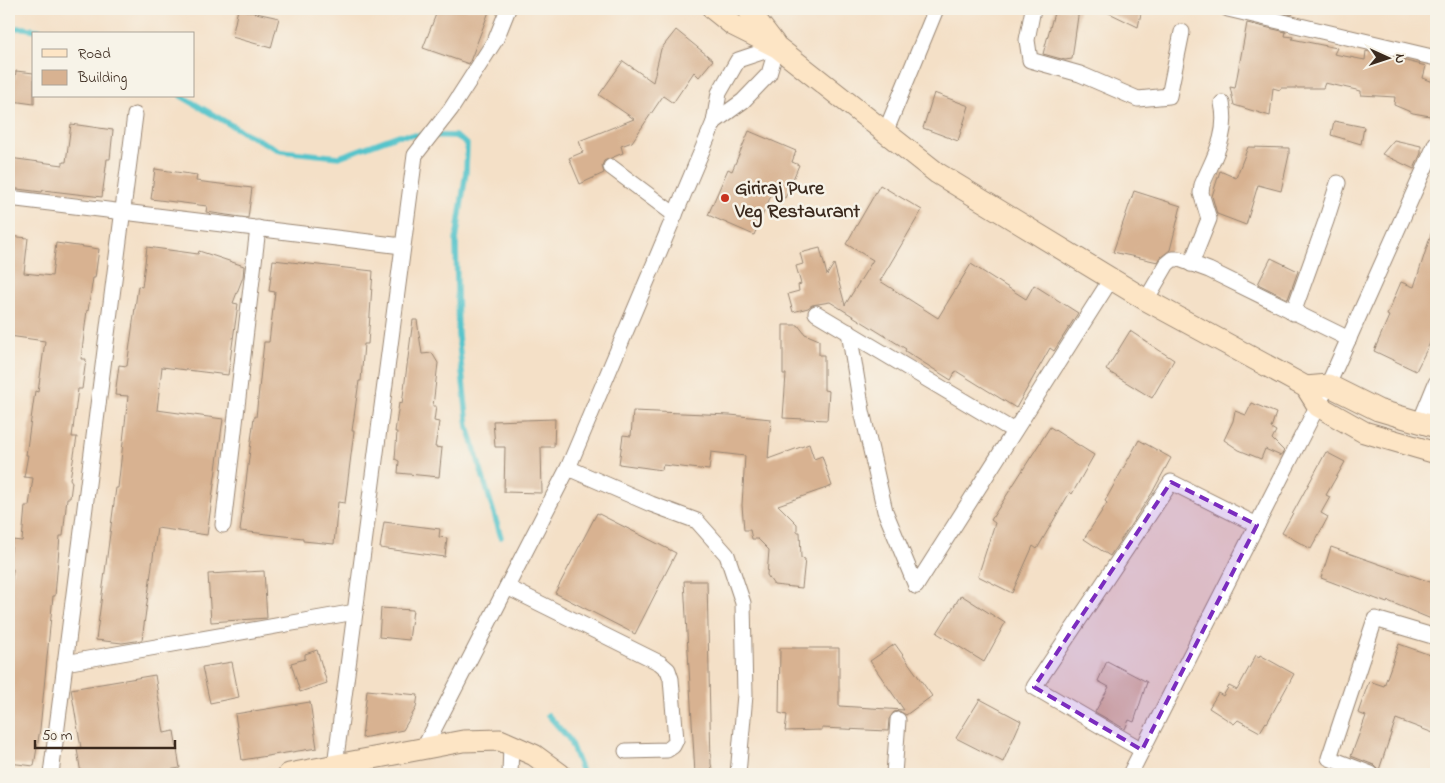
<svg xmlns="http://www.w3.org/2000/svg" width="1445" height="783" font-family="'Indie Flower',sans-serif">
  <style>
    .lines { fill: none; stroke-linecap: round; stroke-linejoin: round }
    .stream { stroke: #56c4cb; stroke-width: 5.5 }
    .building { fill: #d8b291 }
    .street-casing { stroke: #988572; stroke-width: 17 }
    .secondary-casing { stroke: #988572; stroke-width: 23 }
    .street { stroke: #fff; stroke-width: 15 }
    .secondary { stroke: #fde5c5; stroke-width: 21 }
    .marked { fill: #7b2cbf; fill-opacity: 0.2; stroke: #7b2cbf; stroke-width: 4; stroke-dasharray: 10 6; stroke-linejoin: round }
    .poi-dot { fill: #c8321e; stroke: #f7f3e8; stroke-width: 2 }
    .labels { text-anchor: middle; stroke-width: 5; stroke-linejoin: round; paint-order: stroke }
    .poi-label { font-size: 20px; font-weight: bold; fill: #3b2a1e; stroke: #f7f3e8; text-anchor: start }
  </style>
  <rect width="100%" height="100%" fill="#f7f3e8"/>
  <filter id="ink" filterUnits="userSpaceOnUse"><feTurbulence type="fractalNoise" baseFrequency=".02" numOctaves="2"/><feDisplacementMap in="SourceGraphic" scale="10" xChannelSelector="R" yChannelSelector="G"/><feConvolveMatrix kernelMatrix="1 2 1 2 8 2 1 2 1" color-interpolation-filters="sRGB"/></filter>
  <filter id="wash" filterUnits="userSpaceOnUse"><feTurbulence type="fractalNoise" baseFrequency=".0096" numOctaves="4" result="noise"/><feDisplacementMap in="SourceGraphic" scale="20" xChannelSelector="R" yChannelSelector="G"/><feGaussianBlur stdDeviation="1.12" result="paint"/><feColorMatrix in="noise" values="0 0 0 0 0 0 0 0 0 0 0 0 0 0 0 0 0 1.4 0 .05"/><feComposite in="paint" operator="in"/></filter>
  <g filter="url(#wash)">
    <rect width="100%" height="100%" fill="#f4e0c7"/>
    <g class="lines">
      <g class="stream">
        <polyline points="9,28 24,28 61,34"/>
        <polyline points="181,96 243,132 281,151 339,157 399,135 455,136 467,144 466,171 456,241 458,335 468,427 501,537"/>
        <polyline points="548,715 569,739 581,769 581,774"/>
      </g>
    </g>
    <g id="blocks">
      <g class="building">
        <polygon points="238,9 279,18 271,48 232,37"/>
        <polygon points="438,9 490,9 469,64 423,48"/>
        <polygon points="1055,9 1079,9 1072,59 1065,60 1043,54"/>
        <polygon points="1101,9 1142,9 1138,27"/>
        <polygon points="1268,9 1294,9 1292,15"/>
        <polygon points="1247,23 1286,32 1285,36 1293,37 1292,39 1337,48 1334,54 1365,60 1366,51 1426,66 1423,78 1436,83 1436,117 1413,113 1394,105 1395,97 1361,95 1361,91 1325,83 1323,88 1281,88 1280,90 1273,88 1270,116 1234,105 1230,87 1235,88"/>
        <polygon points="676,30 713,60 699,77 694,72 673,103 663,96 632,142 621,146 623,153 604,161 602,166 604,173 580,184 569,158 583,152 579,141 634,119 599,95 623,61 653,82 661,49"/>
        <polygon points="16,71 34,73 34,104 12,101"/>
        <polygon points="934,93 969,106 958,141 923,128"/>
        <polygon points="1334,121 1364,127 1361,144 1331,135"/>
        <polygon points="71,124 113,130 110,159 107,159 102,197 43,190 42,192 9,188 9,158 63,165 63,162 66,162"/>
        <polygon points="749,131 796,151 792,162 799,165 785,198 772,193 754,235 708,215 728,169 732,171"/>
        <polygon points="1394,140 1421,146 1421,153 1414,169 1382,154"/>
        <polygon points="1248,147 1289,148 1289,155 1281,191 1258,185 1246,225 1217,214 1212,196 1220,171 1236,178"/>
        <polygon points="155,169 197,175 196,181 252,188 248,218 206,212 207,206 151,199"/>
        <polygon points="880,185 922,210 880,281 910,300 938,318 971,264 1026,299 1034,285 1078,313 1054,351 1050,348 1016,408 956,371 951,380 905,351 906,349 830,302 812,305 808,308 793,312 788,294 799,291 798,285 801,284 796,266 803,264 800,253 820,248 827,275 834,264 845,305 873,260 846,244"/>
        <polygon points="1134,191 1181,206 1170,250 1161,257 1158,262 1113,252"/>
        <polygon points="1433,228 1436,228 1436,331 1416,371 1374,351 1389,316 1387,315 1401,282 1414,287"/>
        <polygon points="9,236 28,238 24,273 52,276 56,243 99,249 95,278 93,278 88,311 87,310 81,359 86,359 82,389 78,389 72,437 77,437 70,479 72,482 70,498 67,498 63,536 60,536 55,596 53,596 40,729 34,766 9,763 9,631 11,608 9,608 9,606 13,569 9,568 12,540 22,541 25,506 29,506 33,478 24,477 28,455 26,455 35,391 38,392 45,341 9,336"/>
        <polygon points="147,247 198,254 199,251 244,266 243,277 233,303 238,304 228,375 162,367 157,410 223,419 207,535 157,528 142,640 122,643 96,640 116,488 118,488 128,396 115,395 119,365 127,366 138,286 142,287"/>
        <polygon points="1271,258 1298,271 1288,299 1258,284"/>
        <polygon points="273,260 373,271 368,344 364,344 361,381 359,381 352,431 354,431 345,503 338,502 334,544 303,541 303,538 240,531 254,417 256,417 264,342 269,342 275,292 269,291"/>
        <polygon points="413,320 417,320 422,354 432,353 438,363 433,406 436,406 434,421 439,422 435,447 442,448 439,477 398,473 399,461 395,459 397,432 395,432 399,403 402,404"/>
        <polygon points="783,325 798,325 805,334 819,340 819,355 824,355 824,390 829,391 827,420 783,418 786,374 783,374"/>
        <polygon points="1130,331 1174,360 1152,398 1106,370"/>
        <polygon points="1252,403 1276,413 1271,428 1276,431 1272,439 1284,451 1281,456 1265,449 1261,459 1239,450 1224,440 1233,421 1235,411 1246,415"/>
        <polygon points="633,411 730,415 771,419 768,459 809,444 814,459 822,456 832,486 778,505 797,524 797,532 800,532 801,558 805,559 802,588 774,585 767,575 769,550 758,539 752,539 750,530 744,530 742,505 745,456 711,452 709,470 663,465 662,470 619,464 623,435 631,436"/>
        <polygon points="555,419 554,447 541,447 542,493 504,492 505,447 495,447 493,421"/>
        <polygon points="1050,427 1094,455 1072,494 1070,492 1037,549 1033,546 1012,593 978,576 995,523 991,520"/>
        <polygon points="1139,440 1171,458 1152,493 1110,556 1084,539 1107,503 1105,501"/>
        <polygon points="1326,452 1345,462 1326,495 1330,497 1321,513 1328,517 1311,549 1282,533"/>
        <polygon points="597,513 676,553 635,634 555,593"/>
        <polygon points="384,522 440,529 439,537 447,538 445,557 380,548"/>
        <polygon points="1331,547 1436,584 1436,621 1388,601 1387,603 1321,578"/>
        <polygon points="264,571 267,618 211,622 208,574"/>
        <polygon points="684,581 707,581 711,764 713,774 695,774"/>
        <polygon points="961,595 1005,623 984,662 937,633"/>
        <polygon points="381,608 413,610 409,640 379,637"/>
        <polygon points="895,644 932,696 906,715 899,711 894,712 889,719 888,731 822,728 822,730 785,731 787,715 779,713 780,648 839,648 839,706 904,710 870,661"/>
        <polygon points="1399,644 1436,657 1436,734 1396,719 1379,770 1374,765 1351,756 1366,716 1358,713 1369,681 1384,686"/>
        <polygon points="317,650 327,683 300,692 291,663 305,659 305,654"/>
        <polygon points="1256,655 1259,657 1260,655 1294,674 1267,723 1266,722 1260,732 1238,720 1234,724 1209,708 1218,693 1223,696 1229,686 1237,690"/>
        <polygon points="1107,661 1147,682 1134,722 1129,720 1125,729 1095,712 1109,687 1098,681"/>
        <polygon points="232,662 239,697 210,703 202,667"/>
        <polygon points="155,675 164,733 174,731 180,768 146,774 81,774 77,749 81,748 71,689"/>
        <polygon points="367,690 418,695 416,708 403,730 362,738"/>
        <polygon points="980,699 1021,721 1003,762 956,738"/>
        <polygon points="310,702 317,748 242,760 235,714"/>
      </g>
    </g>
  </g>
  <g filter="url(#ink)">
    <use href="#blocks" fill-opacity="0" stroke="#988572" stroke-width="1"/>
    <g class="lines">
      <defs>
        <g id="street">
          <polyline points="1033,9 1027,40 1030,60 1080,74 1138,99 1169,96 1182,32"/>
          <polyline points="1228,9 1436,58"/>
          <polyline points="714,122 743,101 769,74 777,47"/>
          <polyline points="885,133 936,9"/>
          <polyline points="611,167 675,215"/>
          <polyline points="9,198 402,246"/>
          <path d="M 1191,264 L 1209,219 L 1201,193 L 1202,185 C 1214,157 1229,134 1222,103"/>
          <polyline points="1146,300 1167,264 1173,259 1179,259 1209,270 1349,339"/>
          <polyline points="816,313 1014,431"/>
          <polyline points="1293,313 1326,221 1338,183"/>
          <polyline points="849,332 862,411 885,511 916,586"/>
          <polyline points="1420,422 1436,383"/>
          <polyline points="568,468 651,504 697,521 727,555 743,603 745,695 738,774"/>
          <polyline points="223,525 258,228"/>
          <polyline points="916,586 1111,279"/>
          <polyline points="507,587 660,663 668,670 671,679 676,740 673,746 667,750 626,751"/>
          <polyline points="65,663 355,612"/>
          <polyline points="424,748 568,468 714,122 719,93 738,60 777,47"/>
          <polyline points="1142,750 1034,687 1171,482 1257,525"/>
          <polyline points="335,765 415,155 451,109 496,39 508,9"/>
          <polyline points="51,774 135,115"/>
          <polyline points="510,774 511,745"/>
          <polyline points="894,774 898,720"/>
          <polyline points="1130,774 1328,385 1436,143"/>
          <polyline points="1371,774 1329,758 1375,619 1436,637"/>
        </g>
        <g id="secondary">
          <polyline points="713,9 733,25 777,47 937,173 1146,300 1306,387 1318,406 1364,432 1436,453"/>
          <polyline points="748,9 774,43"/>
          <polyline points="1306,387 1328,385 1378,410 1436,427"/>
          <polyline points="289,774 463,741 500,740 534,755 560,774"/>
        </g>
      </defs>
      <use href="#street" class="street-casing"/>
      <use href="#secondary" class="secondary-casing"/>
      <use href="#street" class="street"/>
      <use href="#secondary" class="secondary"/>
    </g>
  </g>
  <path class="marked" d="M 1171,482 L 1257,525 L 1142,750 L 1034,687 Z"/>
  <circle class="poi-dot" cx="725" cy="198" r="5"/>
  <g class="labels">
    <g class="poi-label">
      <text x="735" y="194">Giriraj Pure<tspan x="735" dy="23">Veg Restaurant</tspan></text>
    </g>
  </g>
  <rect width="1445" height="783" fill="none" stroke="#f7f3e8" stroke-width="30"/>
  <rect x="32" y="32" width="162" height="65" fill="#f7f3e8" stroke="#aca397"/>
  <rect x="42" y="49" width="25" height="8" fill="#fde5c5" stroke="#aca397"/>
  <text x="78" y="58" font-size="15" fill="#3b2a1e">Road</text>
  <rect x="42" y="70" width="25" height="15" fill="#d8b291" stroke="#aca397"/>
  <text x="78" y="82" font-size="15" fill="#3b2a1e">Building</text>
  <g transform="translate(1388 58) rotate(93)" stroke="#f7f3e8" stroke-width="4" paint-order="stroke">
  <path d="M0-4L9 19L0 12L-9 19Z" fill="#3b2a1e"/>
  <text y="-8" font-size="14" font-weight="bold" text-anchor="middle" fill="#3b2a1e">N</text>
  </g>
  <path d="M35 740v8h140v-8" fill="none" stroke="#3b2a1e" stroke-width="2.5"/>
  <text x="42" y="740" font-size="15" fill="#3b2a1e" stroke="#f7f3e8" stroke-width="4" paint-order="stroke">50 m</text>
</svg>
